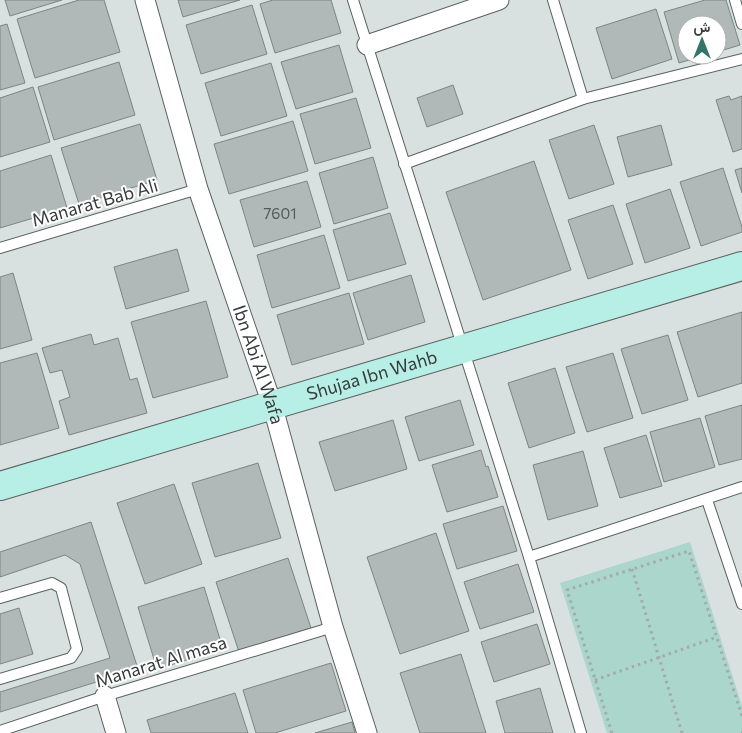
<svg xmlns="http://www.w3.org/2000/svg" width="742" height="733" font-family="Commissioner,Vazirmatn,sans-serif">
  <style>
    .green { fill: #abd6cb }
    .building { fill: #b0b9b7; stroke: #7c8583 }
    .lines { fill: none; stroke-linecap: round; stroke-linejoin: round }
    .lane-casing { stroke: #5a6260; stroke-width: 12 }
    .street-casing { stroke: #5a6260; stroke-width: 21 }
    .secondary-casing { stroke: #5a6260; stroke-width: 30 }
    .path { stroke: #a4aba9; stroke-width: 3; stroke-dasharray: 2.5 4; stroke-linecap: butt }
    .lane { stroke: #fff; stroke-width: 10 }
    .street { stroke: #fff; stroke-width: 19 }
    .secondary { stroke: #b7efe7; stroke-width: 28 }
    .labels { text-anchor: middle; stroke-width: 4; stroke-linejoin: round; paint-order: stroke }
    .number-label { font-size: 15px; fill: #555a59 }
    .street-label { font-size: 18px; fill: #373b3a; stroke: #fff }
  </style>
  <rect width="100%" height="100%" fill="#d8e1df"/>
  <polygon class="green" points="690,542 742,706 742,733 607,733 560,583"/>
  <g class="building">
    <polygon points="5,0 62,0 10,16"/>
    <polygon points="79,0 104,0 120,52 35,78 17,19"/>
    <polygon points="178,0 240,0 183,17"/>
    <polygon points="273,0 331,0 341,33 275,53 260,4"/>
    <polygon points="705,0 726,0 740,45 717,52 717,25 687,25 687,55 706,55 679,63 664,12"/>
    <polygon points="252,5 267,54 201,74 186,25"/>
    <polygon points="656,9 672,59 612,79 596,28"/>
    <polygon points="7,24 25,83 0,90 0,26"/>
    <polygon points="339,45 353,92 296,109 281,62"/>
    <polygon points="119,62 135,115 54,140 38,87"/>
    <polygon points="271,63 287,116 221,136 205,83"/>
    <polygon points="453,85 463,114 427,127 417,98"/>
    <polygon points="33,87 50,142 0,157 0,98"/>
    <polygon points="729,96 731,100 742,96 742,149 733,152 716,100"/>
    <polygon points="356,98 371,148 315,164 300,114"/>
    <polygon points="293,121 308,171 229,194 214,144"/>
    <polygon points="140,124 157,180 79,204 61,148"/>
    <polygon points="594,125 614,184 569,199 549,140"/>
    <polygon points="661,125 672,165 628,177 617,137"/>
    <polygon points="51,155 67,208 0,228 0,171"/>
    <polygon points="373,157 388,208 334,224 319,173"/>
    <polygon points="534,161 571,270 483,300 446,192"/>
    <polygon points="723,168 742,227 742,232 701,246 680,182"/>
    <polygon points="742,168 742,193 735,170"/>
    <polygon points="307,181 321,227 254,247 240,200"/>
    <polygon points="670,189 690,248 645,263 626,204"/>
    <polygon points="613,205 633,264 588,279 568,220"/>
    <polygon points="390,213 406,264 348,281 333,230"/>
    <polygon points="324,235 340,288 272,308 257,255"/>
    <polygon points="177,249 189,291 126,309 114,267"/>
    <polygon points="13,273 32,340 0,349 0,277"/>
    <polygon points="411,275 425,322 368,340 353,293"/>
    <polygon points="349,293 364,344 292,365 277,315"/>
    <polygon points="206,301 228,377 153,398 131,322"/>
    <polygon points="742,312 742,383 698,397 677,332"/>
    <polygon points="91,334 94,345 118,338 130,380 137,378 147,413 69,435 59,401 70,397 62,370 50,373 42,348"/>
    <polygon points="668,335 688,400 642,414 621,349"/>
    <polygon points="37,353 59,428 0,445 0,363"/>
    <polygon points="613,353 633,418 587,432 566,367"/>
    <polygon points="555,368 575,433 529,448 508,383"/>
    <polygon points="460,400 474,445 419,461 405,417"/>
    <polygon points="742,405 742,459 719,465 705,416"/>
    <polygon points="700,418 715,467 664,482 650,432"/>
    <polygon points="393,420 407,469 335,491 319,442"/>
    <polygon points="646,435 662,486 620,498 604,448"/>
    <polygon points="481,450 486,467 488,466 498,497 447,512 432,465"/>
    <polygon points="583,451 598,506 548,520 533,465"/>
    <polygon points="258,463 281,538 215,557 192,483"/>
    <polygon points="174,484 202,564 145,584 117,503"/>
    <polygon points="503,506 517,551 457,569 443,524"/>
    <polygon points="91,522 138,669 0,712 0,692 110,658 80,564 65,555 0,577 0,552"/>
    <polygon points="436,533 469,631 400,654 367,557"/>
    <polygon points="288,558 311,628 239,652 216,582"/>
    <polygon points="518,564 534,612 480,629 464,582"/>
    <polygon points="204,587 223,649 157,669 138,607"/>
    <polygon points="19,608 33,654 0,664 0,614"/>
    <polygon points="537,624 550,664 494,682 481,642"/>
    <polygon points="461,654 486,733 420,733 400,673"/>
    <polygon points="331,663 346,711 275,733 256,733 243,690"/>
    <polygon points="540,688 553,733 505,733 496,701"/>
    <polygon points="235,693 248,733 151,733 147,720"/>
    <polygon points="352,722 355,733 315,733"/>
  </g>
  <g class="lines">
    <defs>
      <g id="lane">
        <polyline points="353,0 529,557 581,733"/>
        <polyline points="553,0 583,99"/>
        <polyline points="735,0 742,24"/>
        <polyline points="404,164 583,99 742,59"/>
        <polyline points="0,248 198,189"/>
        <polyline points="707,500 742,604"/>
        <polyline points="529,557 742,487"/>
        <polyline points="0,598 52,583 61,588 77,649 71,658 0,679"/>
        <polyline points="0,731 105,696 333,627"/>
      </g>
      <g id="street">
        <path id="s1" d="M 145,0 L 198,189 L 272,404 L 333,627 L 367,733"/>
        <polyline points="367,45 499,0"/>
        <polyline points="105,696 116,733"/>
      </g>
      <g id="secondary">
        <path id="s2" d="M 0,486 C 247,412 495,340 742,266"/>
      </g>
    </defs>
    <use href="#lane" class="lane-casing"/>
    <use href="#street" class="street-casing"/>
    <use href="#secondary" class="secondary-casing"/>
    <g class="path">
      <polyline points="632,569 682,733"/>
      <polyline points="595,680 717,637"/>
      <polyline points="612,733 567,590 689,551 742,716"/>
      <polyline points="741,733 742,733"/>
    </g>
    <use href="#lane" class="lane"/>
    <use href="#street" class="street"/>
    <use href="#secondary" class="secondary"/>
  </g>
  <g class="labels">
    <g class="number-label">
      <text x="280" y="219">7601</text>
    </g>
    <g class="street-label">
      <text transform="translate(95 203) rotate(-16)" y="6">Manarat Bab Ali</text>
      <text dy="6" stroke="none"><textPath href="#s1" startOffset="382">Ibn Abi Al Wafa</textPath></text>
      <text dy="6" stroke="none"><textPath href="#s2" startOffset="388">Shujaa Ibn Wahb</textPath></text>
      <text transform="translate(161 662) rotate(-17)" y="6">Manarat Al masa</text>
    </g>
  </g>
  <g transform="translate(702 40)"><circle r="24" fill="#ffffff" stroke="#afb1b0"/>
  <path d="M0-4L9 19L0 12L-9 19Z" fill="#337669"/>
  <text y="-8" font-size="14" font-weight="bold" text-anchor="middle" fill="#373b3a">ش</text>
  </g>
</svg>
